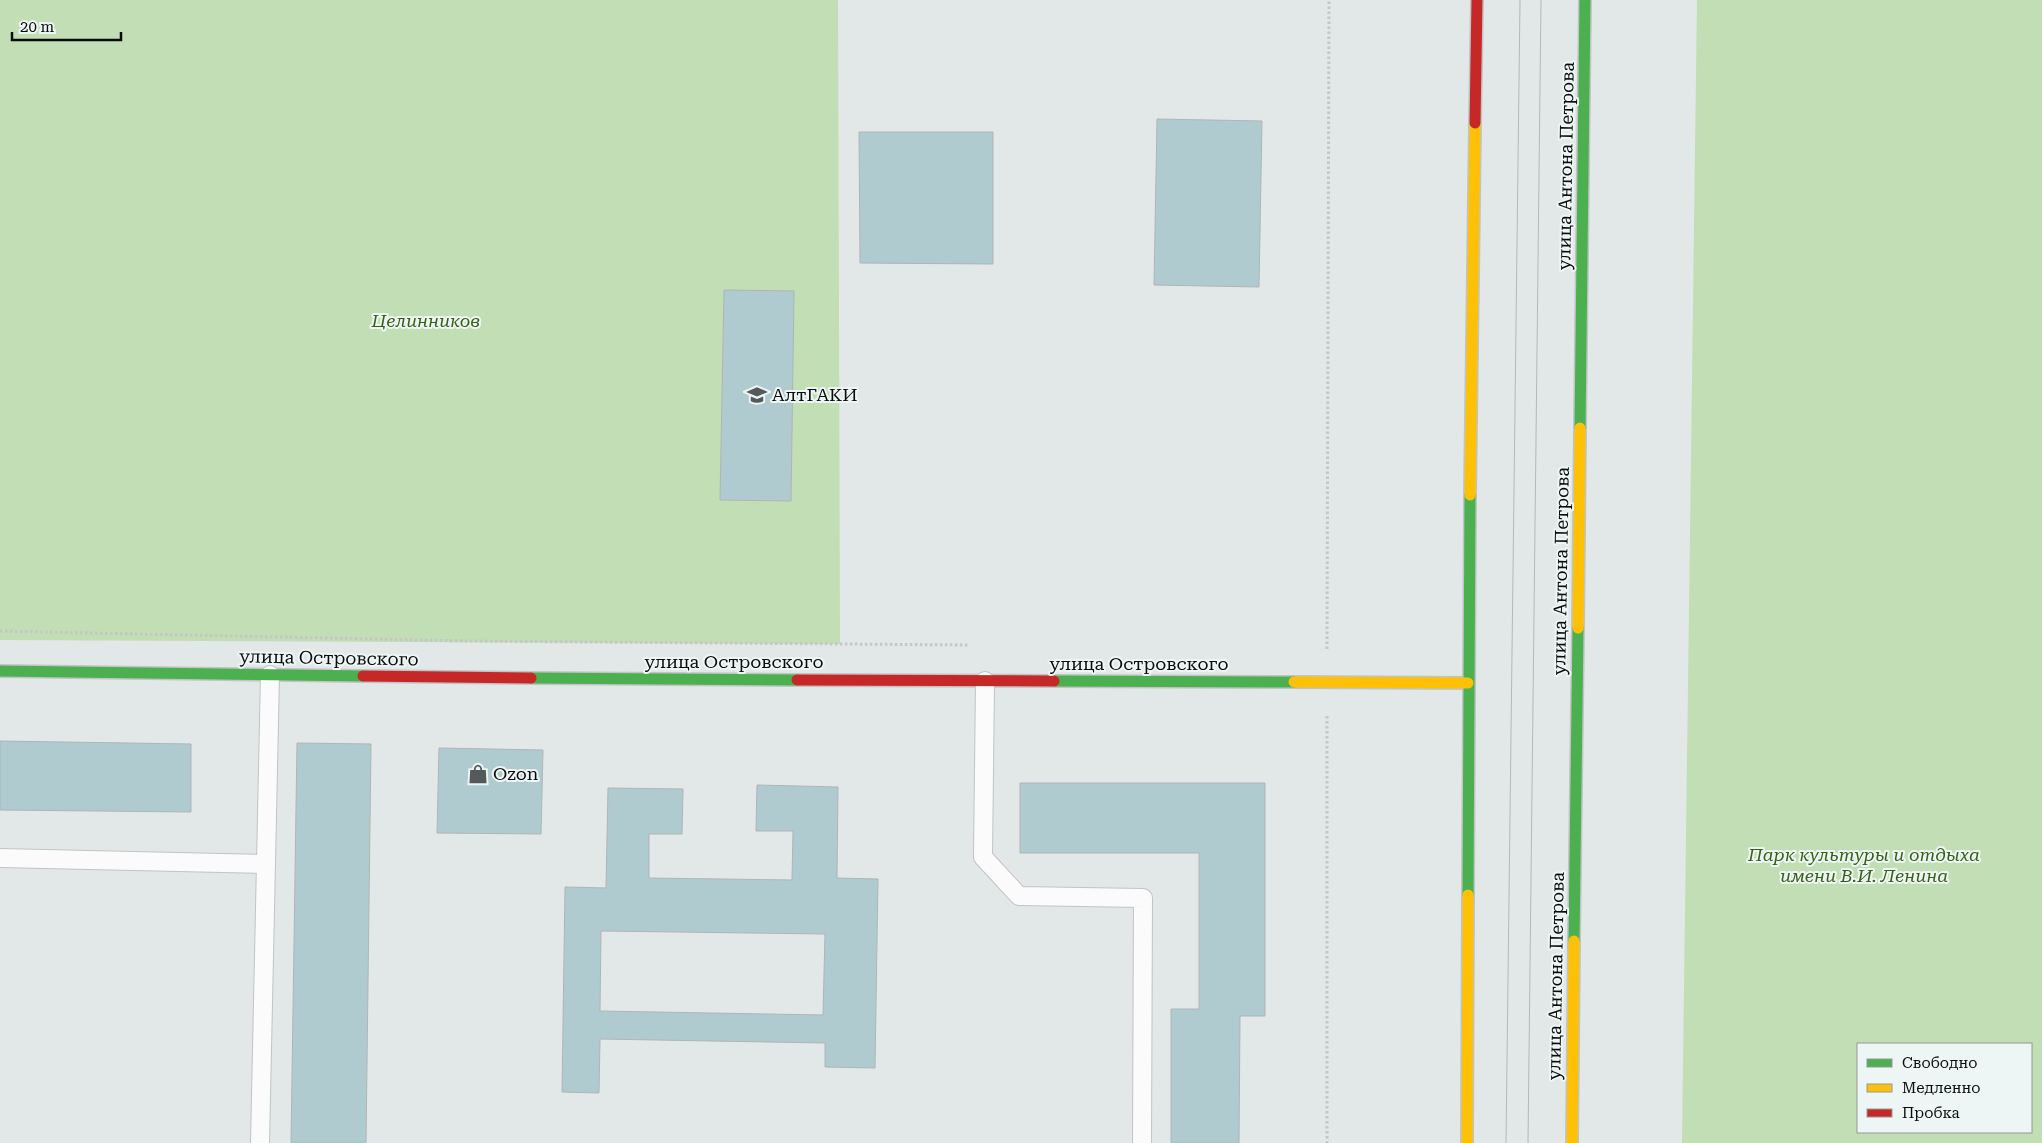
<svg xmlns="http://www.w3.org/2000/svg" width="2042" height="1143" font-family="'Roboto Serif',serif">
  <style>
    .green { fill: #c1deb4; fill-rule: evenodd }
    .building { fill: #b0cbcf; stroke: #b1b4b5; fill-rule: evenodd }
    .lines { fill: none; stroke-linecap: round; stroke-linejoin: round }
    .lane-casing { stroke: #c1c4c4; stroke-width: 20 }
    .fast-casing { stroke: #c1c4c4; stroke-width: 14 }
    .slow-casing { stroke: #c1c4c4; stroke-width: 14 }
    .jam-casing { stroke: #c1c4c4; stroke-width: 14 }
    .path { stroke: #c5c6c6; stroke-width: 3; stroke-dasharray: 2.5 2.5; stroke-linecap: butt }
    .lane { stroke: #fbfbfb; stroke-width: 18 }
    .fast { stroke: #4caf50; stroke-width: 11 }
    .slow { stroke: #ffc107; stroke-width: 11 }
    .jam { stroke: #c62828; stroke-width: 11 }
    .tram { stroke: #b6b7b7; stroke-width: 1 }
    .labels { text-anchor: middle; stroke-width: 4; stroke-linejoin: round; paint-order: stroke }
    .street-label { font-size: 18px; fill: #0a0c0c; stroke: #eef6f5 }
    .park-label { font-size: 18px; font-style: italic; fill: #376216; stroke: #eef6f5 }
    .poi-label { font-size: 18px; fill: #0a0c0c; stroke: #eef6f5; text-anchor: start }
  </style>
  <rect width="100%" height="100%" fill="#e2e7e7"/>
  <g class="green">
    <polygon points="0,0 838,0 840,644 0,640"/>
    <path d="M 1697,0 L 2042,0 L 2042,1143 L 1682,1143 ZM 2031,1044 L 2031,1132 L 1858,1132 L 1858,1044 Z"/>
  </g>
  <g class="building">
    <polygon points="1157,119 1262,121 1259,287 1154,285"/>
    <polygon points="859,132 993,132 993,264 860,263"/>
    <polygon points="724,290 794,291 791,501 720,500"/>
    <polygon points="0,741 191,744 191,812 0,810"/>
    <polygon points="297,743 371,744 366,1143 291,1143"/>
    <polygon points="439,748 543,750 541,834 437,833"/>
    <polygon points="1020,783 1265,783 1265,1016 1240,1016 1239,1143 1171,1143 1171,1009 1199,1009 1199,853 1020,853"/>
    <path d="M 757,785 L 838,787 L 837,878 L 878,879 L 875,1068 L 825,1067 L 825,1043 L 600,1039 L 599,1093 L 562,1092 L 565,887 L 606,888 L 608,788 L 683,789 L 682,834 L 649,834 L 649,878 L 792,880 L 793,831 L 756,831 ZM 601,931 L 825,934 L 823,1015 L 600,1011 Z"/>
  </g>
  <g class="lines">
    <defs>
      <g id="lane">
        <polyline points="985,681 983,857 1019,896 1143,898 1142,1143"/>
        <polyline points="0,858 266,864"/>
        <polyline points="260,1143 270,675"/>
      </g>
      <g id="fast">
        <polyline points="1580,428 1585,0"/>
        <polyline points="0,671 363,676"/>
        <polyline points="531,678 797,680"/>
        <polyline points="1054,681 1294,682"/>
        <polyline points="1468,895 1470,495"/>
        <polyline points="1574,941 1578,628"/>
      </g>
      <g id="slow">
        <polyline points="1470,495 1475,123"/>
        <polyline points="1578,628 1580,428"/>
        <polyline points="1294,682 1468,683"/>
        <polyline points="1467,1143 1468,895"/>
        <polyline points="1572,1143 1574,941"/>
      </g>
      <g id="jam">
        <polyline points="1475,123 1477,0"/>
        <polyline points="363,676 531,678"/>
        <polyline points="797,680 1054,681"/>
      </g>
    </defs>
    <use href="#lane" class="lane-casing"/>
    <use href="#fast" class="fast-casing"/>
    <use href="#slow" class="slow-casing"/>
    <use href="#jam" class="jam-casing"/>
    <g class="path">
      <polyline points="0,631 466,641 969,645"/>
      <polyline points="1327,649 1329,0"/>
      <polyline points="1327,716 1327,1143"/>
    </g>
    <use href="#lane" class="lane"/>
    <use href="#fast" class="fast"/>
    <use href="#slow" class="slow"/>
    <use href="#jam" class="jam"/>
    <g class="tram">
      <polyline points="1506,1143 1520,0"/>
      <polyline points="1528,1143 1541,0"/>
    </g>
  </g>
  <defs>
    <symbol id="university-bare" viewBox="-9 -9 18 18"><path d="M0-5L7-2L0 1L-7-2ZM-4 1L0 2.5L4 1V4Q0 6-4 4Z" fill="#565959" stroke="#eef6f5" stroke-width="2.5" paint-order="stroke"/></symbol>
    <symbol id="shop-bare" viewBox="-9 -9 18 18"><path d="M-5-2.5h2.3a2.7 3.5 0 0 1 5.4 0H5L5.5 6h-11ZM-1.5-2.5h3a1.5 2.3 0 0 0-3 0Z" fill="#565959" stroke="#eef6f5" stroke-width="2.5" paint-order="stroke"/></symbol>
  </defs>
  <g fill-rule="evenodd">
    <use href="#university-bare" x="743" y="381" width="28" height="28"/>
    <use href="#shop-bare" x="464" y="760" width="28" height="28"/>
  </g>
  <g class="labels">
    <g class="street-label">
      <text transform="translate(1566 166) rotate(-89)" y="6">улица Антона Петрова</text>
      <text transform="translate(1561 571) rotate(-89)" y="6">улица Антона Петрова</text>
      <text transform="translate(329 658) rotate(1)" y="6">улица Островского</text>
      <text x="734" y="668">улица Островского</text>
      <text x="1139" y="670">улица Островского</text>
      <text transform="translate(1556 976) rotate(-89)" y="6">улица Антона Петрова</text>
    </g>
    <g class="park-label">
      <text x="426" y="327">Целинников</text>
      <text x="1864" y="861">Парк культуры и отдыха<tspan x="1864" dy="21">имени В.И. Ленина</tspan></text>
    </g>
    <g class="poi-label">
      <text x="772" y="401">АлтГАКИ</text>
      <text x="493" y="780">Ozon</text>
    </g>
  </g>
  <rect x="1857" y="1043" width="175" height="90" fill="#eef6f5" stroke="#939898"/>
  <rect x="1867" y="1059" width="25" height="8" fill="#4caf50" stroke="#939898"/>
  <text x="1902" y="1068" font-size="15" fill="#0a0c0c">Свободно</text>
  <rect x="1867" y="1084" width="25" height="8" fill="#ffc107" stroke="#939898"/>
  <text x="1902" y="1093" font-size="15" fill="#0a0c0c">Медленно</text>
  <rect x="1867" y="1109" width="25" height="8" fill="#c62828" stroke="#939898"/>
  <text x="1902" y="1118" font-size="15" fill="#0a0c0c">Пробка</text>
  <path d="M12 32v8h109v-8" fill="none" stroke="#0a0c0c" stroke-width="2.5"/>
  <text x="20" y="32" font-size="15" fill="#0a0c0c" stroke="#eef6f5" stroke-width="4" paint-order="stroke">20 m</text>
</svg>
